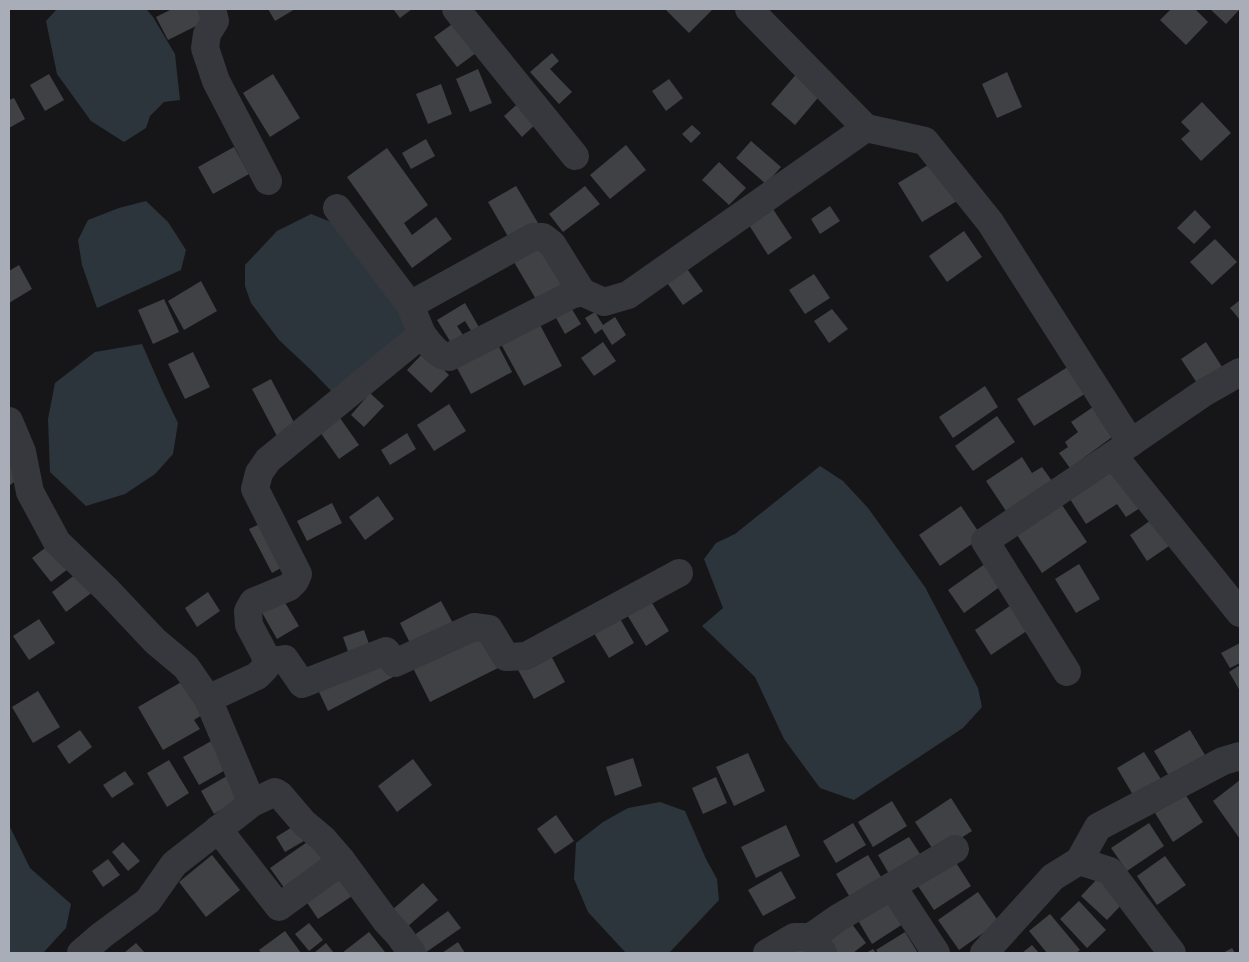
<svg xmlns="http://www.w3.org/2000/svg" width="1249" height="962" font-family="Montserrat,sans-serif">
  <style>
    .water { fill: #2c353c }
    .building { fill: #404145 }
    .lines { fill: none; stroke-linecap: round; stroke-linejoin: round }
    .minor { stroke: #37383d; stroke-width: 28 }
  </style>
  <rect width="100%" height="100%" fill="#161618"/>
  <g class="water">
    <polygon points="57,9 146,9 153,17 175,54 180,100 164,102 150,116 146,128 124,142 91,121 57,74 46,21"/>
    <polygon points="146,201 168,222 186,250 181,270 97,308 82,265 78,240 88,220 119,208"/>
    <polygon points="311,214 344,227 415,321 335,395 311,370 279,340 251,303 245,286 245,265 277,231"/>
    <polygon points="142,344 163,392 178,423 173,454 155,474 125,494 86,506 50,472 48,419 55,383 95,352"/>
    <polygon points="820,466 843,481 868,508 925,587 978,688 982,707 963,728 854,800 820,788 784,739 755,677 702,626 723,608 704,559 716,543 735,534"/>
    <polygon points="660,802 685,811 706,859 717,879 719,900 669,953 626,953 588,912 574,879 576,843 603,822 628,808"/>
    <polygon points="9,825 30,868 71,904 66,928 43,953 9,953"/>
  </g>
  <g class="building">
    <polygon points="172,9 203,9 208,20 168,40 156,17"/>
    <polygon points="268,9 295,9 275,21"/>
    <polygon points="393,9 412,9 400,18"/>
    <polygon points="667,9 711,9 712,10 689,33 666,10"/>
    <polygon points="1171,9 1195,9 1208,22 1186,45 1160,20"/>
    <polygon points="1210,9 1240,9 1226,24"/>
    <polygon points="458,20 480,50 457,67 434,37"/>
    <polygon points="552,53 559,61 550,69 572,92 559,104 530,72"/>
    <polygon points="478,69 492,103 470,112 456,79"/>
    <polygon points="798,72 822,93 795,125 771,104"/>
    <polygon points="1007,72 1022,107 997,118 982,84"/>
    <polygon points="49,74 64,100 45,111 30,85"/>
    <polygon points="273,74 300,118 270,137 243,93"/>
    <polygon points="669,79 683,98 666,111 652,91"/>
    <polygon points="441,84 452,114 428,124 416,94"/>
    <polygon points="14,98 25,119 9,128 9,100"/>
    <polygon points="523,99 541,119 522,137 504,116"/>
    <polygon points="1202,102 1231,133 1201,161 1181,139 1190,131 1181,122"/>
    <polygon points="692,125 701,133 691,143 682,134"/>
    <polygon points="426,139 435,156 411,169 402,153"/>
    <polygon points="751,141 781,167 766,184 736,158"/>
    <polygon points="626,145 646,170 610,199 590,175"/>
    <polygon points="234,147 249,174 213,194 198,167"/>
    <polygon points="387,148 428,205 404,223 412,235 436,217 452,239 412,268 347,177"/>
    <polygon points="719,162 746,188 729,205 702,180"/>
    <polygon points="933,162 957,201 922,222 898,183"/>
    <polygon points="516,186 538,223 510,240 488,202"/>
    <polygon points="585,186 600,204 563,232 549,214"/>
    <polygon points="830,206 840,221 820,234 811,219"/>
    <polygon points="773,209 792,238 768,255 749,225"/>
    <polygon points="1195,210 1211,227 1194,244 1177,228"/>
    <polygon points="964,231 982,257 947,282 929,256"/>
    <polygon points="1215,239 1237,262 1212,285 1190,262"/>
    <polygon points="545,243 569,283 537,301 514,262"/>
    <polygon points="19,265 32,289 9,303 9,271"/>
    <polygon points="685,266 703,291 683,305 665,280"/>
    <polygon points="814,274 830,298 805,314 789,290"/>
    <polygon points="201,281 217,311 184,330 168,301"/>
    <polygon points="164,299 179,332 153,344 138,310"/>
    <polygon points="1240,300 1240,320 1230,308"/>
    <polygon points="465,303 480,329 473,334 465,321 457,326 465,338 453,346 437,320"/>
    <polygon points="570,306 581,324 565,334 555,316"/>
    <polygon points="832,309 848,329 829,343 814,321"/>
    <polygon points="595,312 603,325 615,317 626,335 612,345 602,329 595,334 585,318"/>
    <polygon points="539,323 562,366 524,386 501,344"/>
    <polygon points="603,342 616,361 594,376 581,358"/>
    <polygon points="1206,342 1226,373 1201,389 1181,359"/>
    <polygon points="498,345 512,372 471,394 457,368"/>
    <polygon points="425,351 449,375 431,393 407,370"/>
    <polygon points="193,352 210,387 185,399 168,364"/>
    <polygon points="1074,363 1091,390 1034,426 1017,399"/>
    <polygon points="271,379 298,430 279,440 252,389"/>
    <polygon points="985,386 998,407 953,438 939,417"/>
    <polygon points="370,393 384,406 364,427 351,415"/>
    <polygon points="1099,403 1119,432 1070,468 1059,453 1068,447 1065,442 1078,432 1071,422"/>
    <polygon points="449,404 466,431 434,451 417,425"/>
    <polygon points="997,416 1015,442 973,471 955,446"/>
    <polygon points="340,418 359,445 339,459 320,432"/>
    <polygon points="407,433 416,449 390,465 381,450"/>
    <polygon points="20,451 33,467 9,486 9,460"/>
    <polygon points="1022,457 1032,473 1042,467 1052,481 1006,511 986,481"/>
    <polygon points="1113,466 1140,508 1126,517 1117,504 1086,524 1068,496"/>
    <polygon points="378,496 394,519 365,540 349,517"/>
    <polygon points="332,503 342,523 307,541 297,521"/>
    <polygon points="1062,505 1087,542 1042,573 1017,535"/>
    <polygon points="961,506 982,537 940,566 919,535"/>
    <polygon points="1154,518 1172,544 1147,561 1130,535"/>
    <polygon points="266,521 288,564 272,573 249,529"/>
    <polygon points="62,535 81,559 51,582 32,558"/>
    <polygon points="989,561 1005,583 964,613 948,590"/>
    <polygon points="1079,564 1100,599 1076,613 1055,579"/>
    <polygon points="80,571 94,591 66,612 52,592"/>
    <polygon points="208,592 220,611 197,627 185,608"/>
    <polygon points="281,596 299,626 277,639 260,609"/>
    <polygon points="649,598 669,631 646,646 626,613"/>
    <polygon points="441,601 454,625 412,647 400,623"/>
    <polygon points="1017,601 1034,626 991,655 975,630"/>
    <polygon points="618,615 634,643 609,658 592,630"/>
    <polygon points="39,619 55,643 29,660 13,636"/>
    <polygon points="364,630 372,652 351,660 343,637"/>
    <polygon points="483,634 500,667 430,702 413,668"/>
    <polygon points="1240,643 1240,663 1230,668 1221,653"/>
    <polygon points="548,650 565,682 534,699 517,668"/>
    <polygon points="384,659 393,677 328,711 319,692"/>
    <polygon points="1240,665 1240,691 1229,672"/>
    <polygon points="190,677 210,710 194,720 200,729 163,750 138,707"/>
    <polygon points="38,691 60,727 33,743 12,707"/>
    <polygon points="80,730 92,747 69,764 57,746"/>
    <polygon points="1190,730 1205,755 1169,776 1154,751"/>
    <polygon points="213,740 229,768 199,785 183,757"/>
    <polygon points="1144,752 1164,784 1136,800 1117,768"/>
    <polygon points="748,753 765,791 734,806 716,767"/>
    <polygon points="633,758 642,786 615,796 606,767"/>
    <polygon points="413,759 432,785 397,812 378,786"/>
    <polygon points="169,760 189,793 167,807 147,773"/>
    <polygon points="125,771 134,784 112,798 103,785"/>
    <polygon points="232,773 245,796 214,814 201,791"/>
    <polygon points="716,777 727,803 703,814 692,788"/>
    <polygon points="1240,780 1240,839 1213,801"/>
    <polygon points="1185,794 1203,822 1173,842 1155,813"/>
    <polygon points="951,798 972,831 936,854 915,822"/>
    <polygon points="892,801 907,826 873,847 858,822"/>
    <polygon points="556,815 574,841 555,854 537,829"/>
    <polygon points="853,823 866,845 836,863 823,841"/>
    <polygon points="1149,823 1164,846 1127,871 1111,848"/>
    <polygon points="786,825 800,856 756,878 741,847"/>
    <polygon points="294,826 304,841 285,852 276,837"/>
    <polygon points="909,837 924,860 892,879 878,855"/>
    <polygon points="310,840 325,861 285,889 270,868"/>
    <polygon points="123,842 140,861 128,871 112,852"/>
    <polygon points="212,855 240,890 206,917 179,882"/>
    <polygon points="868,855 883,880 851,899 836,874"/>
    <polygon points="1165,856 1186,885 1157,905 1137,876"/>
    <polygon points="953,858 971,886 934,910 916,883"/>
    <polygon points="108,859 120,875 103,887 92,871"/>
    <polygon points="781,871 796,898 763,916 748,890"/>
    <polygon points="338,875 352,896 318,919 304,898"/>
    <polygon points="1099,877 1125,901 1107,920 1081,896"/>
    <polygon points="423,883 438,900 407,927 392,910"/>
    <polygon points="978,892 999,922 959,950 938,920"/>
    <polygon points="886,898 903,924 872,944 856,917"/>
    <polygon points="1079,901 1106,930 1087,948 1060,919"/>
    <polygon points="448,911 461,928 425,953 413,936"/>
    <polygon points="1050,914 1080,950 1076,953 1047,953 1029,931"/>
    <polygon points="309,923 323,940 309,951 295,934"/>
    <polygon points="852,924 866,943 853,953 835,953 827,943"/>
    <polygon points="285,931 301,953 261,953 259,950"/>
    <polygon points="369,932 385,952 383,953 342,953"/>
    <polygon points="905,932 918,953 878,953 876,950"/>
    <polygon points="458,942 465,953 442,953"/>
    <polygon points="807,942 815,953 791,953"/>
    <polygon points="136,943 145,953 124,953"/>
    <polygon points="326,943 334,953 314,953"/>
    <polygon points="1032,945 1039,953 1022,953"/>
    <polygon points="1232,948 1235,953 1223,953"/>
    <polygon points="873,949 876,953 866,953"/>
  </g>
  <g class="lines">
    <g class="minor">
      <polyline points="212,9 215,21 207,34 205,48 216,81 268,181"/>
      <polyline points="456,9 575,156"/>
      <polyline points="749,9 866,128"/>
      <polyline points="337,208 410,305"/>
      <polyline points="422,334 410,305 533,237 543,237 552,244 582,292"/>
      <polyline points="1240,372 1205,392 1113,455 1240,613"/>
      <polyline points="9,421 22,452 30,492 57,542 107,590 155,641 186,667 208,699 252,803"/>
      <polyline points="266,662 285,659 302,684 386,651 395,663 474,627 489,629 506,657 526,656 679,573"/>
      <polyline points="1067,672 985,541 1113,455"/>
      <path d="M 208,699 L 257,676 L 265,668 L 266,657 L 249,625 L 248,611 L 253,602 L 289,587 L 295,581 L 298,574 L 255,489 L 259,473 L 268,460 L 422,334 C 429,343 437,356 449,357 L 571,295 L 582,292 L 604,302 L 628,295 L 866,128 L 925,141 L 990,222 L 1131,443"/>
      <polyline points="218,829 279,907 342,861"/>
      <polyline points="1079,861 1098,827 1223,761 1240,756"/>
      <polyline points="892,886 936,953"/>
      <polyline points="81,953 102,935 148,901 174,864 252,803 275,792 280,795 304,823 323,839 342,861 386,921 399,935 412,953"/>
      <polyline points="767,953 794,937 811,937"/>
      <polyline points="823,953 811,937 838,918 955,849"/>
      <polyline points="984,953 1053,877 1079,861 1110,871 1172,953"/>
    </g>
  </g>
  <rect width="1249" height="962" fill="none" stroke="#a8adb8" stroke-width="20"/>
</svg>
